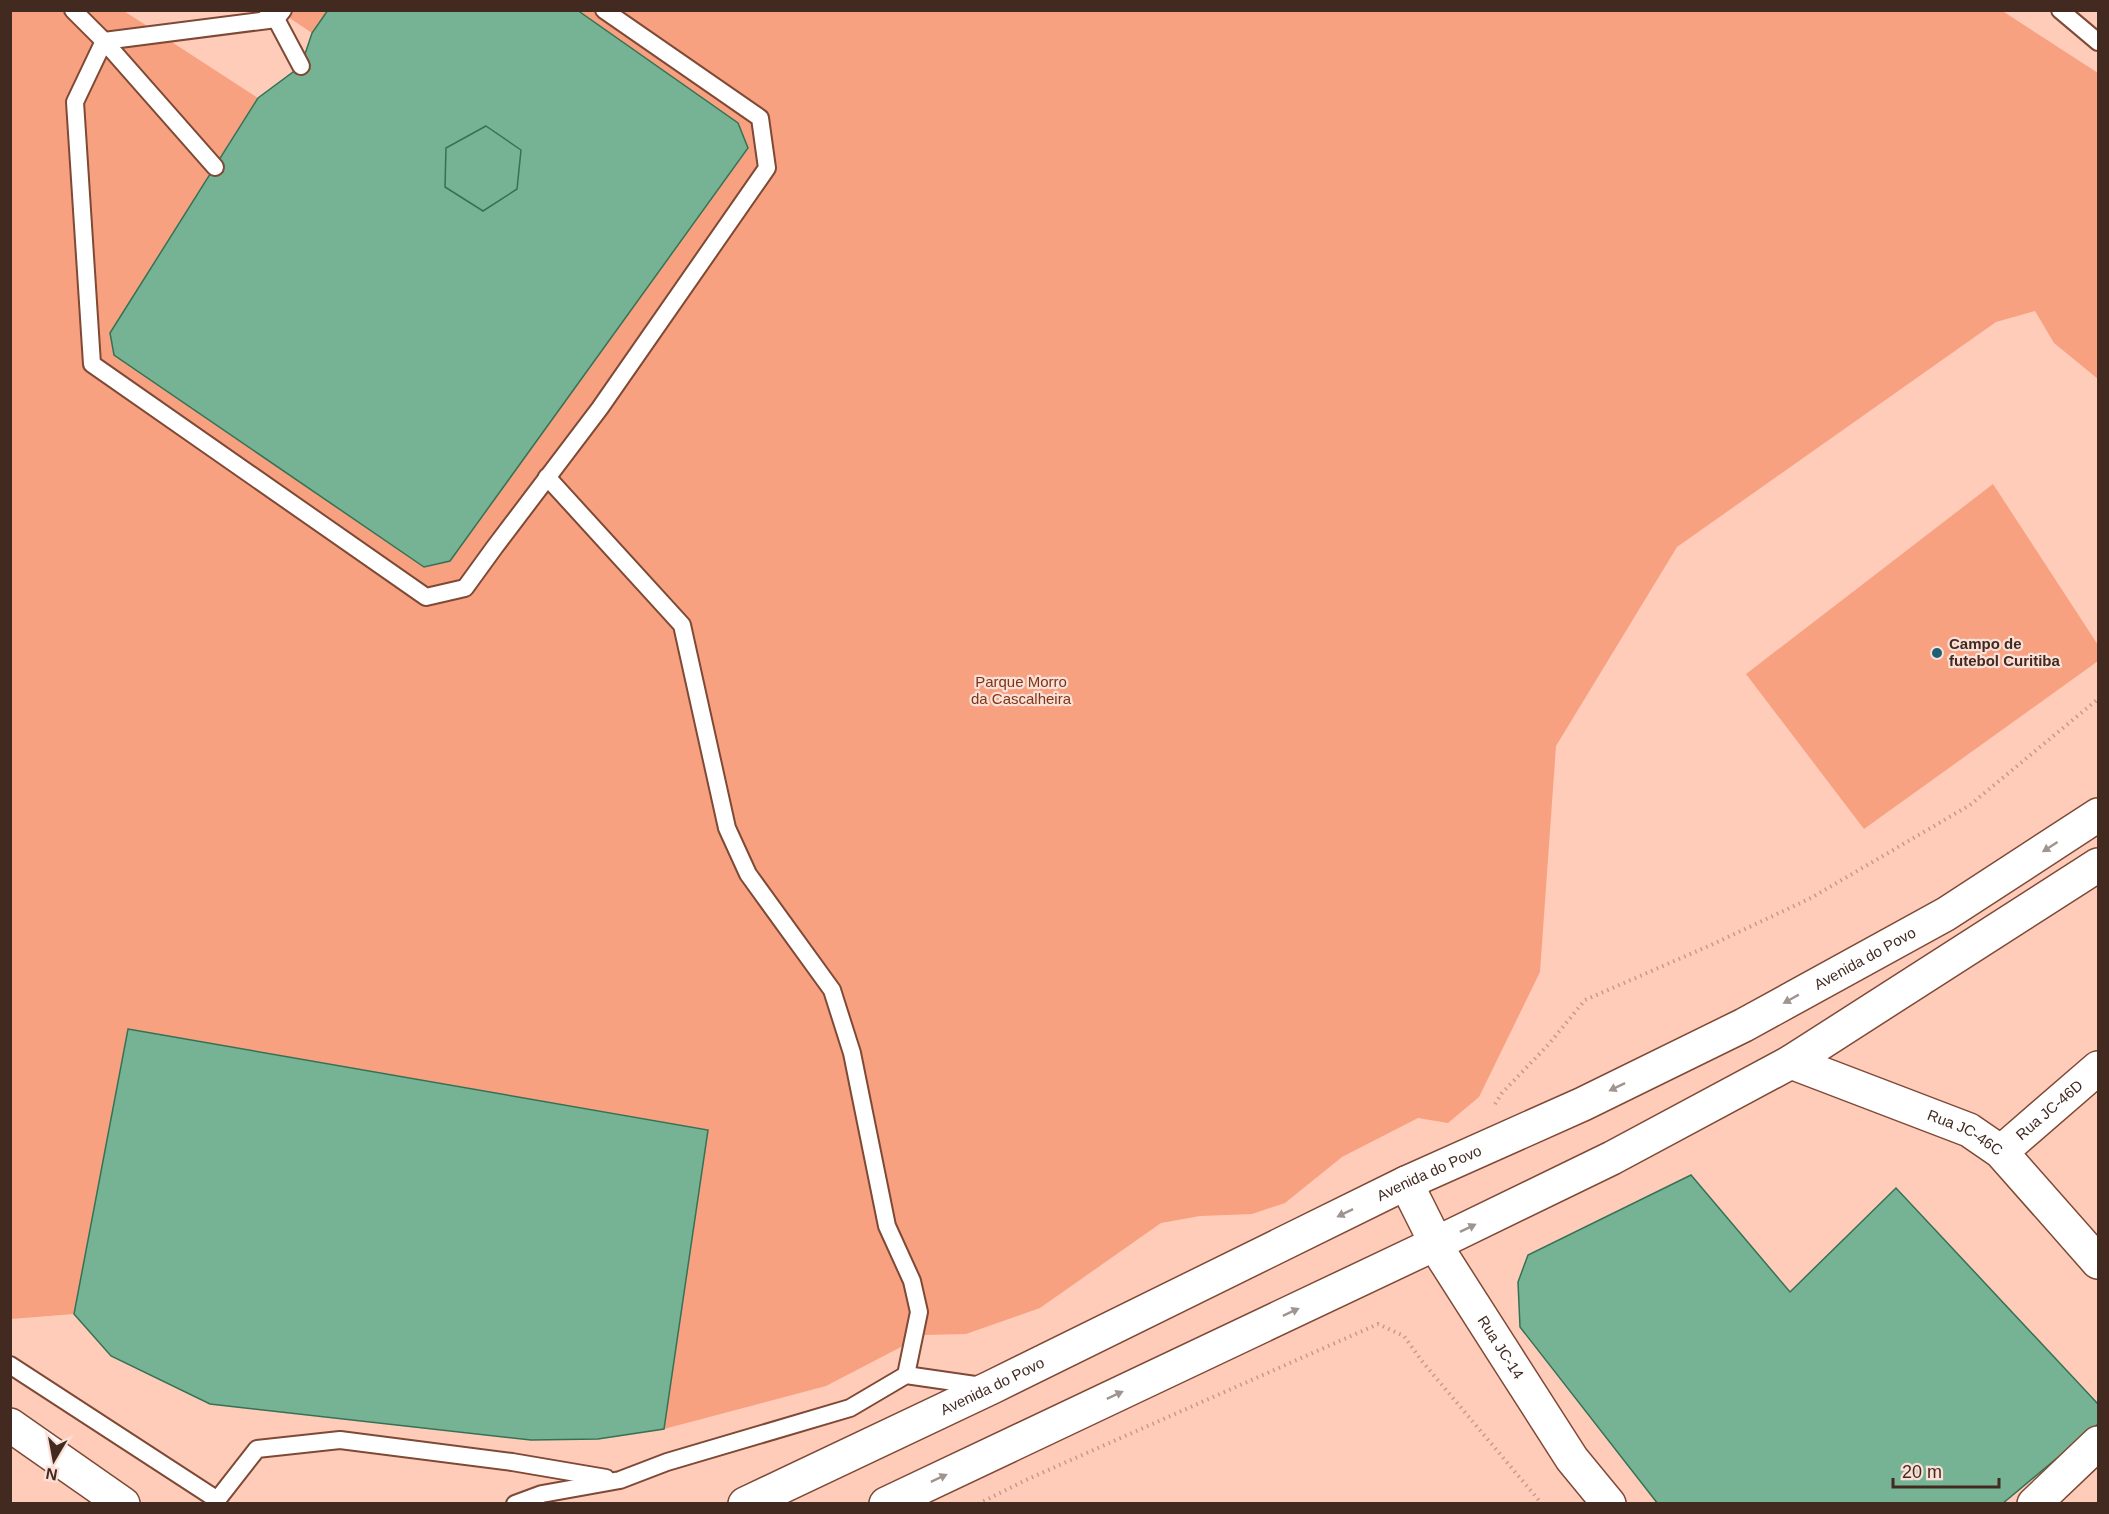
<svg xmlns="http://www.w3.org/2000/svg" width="2109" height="1514" font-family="Helvetica,sans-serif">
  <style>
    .green { fill: #f7a180 }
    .building { fill: #76b394; stroke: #357255; stroke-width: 1.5 }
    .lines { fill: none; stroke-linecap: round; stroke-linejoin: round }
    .lane-casing { stroke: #7e4935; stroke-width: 20 }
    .street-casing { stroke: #7e4935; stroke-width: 36 }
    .secondary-casing { stroke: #7e4935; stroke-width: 36 }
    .path { stroke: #c59a8b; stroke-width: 4; stroke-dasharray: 1.5 4.5; stroke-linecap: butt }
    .lane { stroke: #fff; stroke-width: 16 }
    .street { stroke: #fff; stroke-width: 33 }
    .secondary { stroke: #fff; stroke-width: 33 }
    .oneway { fill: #a09490 }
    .poi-dot { fill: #1d5f73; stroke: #fae0d7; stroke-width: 2 }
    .labels { text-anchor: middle; stroke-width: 4.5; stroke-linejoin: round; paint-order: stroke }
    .poi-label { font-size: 15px; font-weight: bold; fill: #422a21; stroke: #fae0d7; text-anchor: start }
    .park-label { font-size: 15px; fill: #7e3517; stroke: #fae0d7 }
    .street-label { font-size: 15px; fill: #422a21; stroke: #fae0d7 }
  </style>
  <rect width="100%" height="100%" fill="#ffccba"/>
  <g class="green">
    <polygon points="2001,10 2098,73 2098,379 2054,343 2035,311 1996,322 1677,547 1556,746 1540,972 1479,1097 1448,1123 1418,1118 1342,1157 1285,1203 1252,1214 1200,1216 1161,1223 1040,1308 966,1334 924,1335 826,1386 664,1429 708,1130 128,1029 74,1314 11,1319 11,11 124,11 258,98 110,333 114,355 424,567 450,560 748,148 738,123 577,11"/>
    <polygon points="279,11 328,11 312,33"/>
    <polygon points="1993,484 2098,645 2098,661 1864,829 1746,674"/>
  </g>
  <g class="building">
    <polygon points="328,10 577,10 738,123 748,148 450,561 424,567 114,355 110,333 258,98 301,66 312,33"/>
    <polygon points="486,126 521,150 517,189 483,211 445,187 446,148"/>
    <polygon points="128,1029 708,1130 664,1429 598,1439 531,1440 210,1404 111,1356 74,1314"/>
    <polygon points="1691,1175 1790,1292 1896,1188 2098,1404 2098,1424 2002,1504 1658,1504 1520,1327 1518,1282 1528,1255"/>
  </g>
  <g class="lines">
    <defs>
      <g id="lane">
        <polyline points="73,10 104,41 75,102 92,364 426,597 465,588 494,548 600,408 767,168 760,118 604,10"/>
        <polyline points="2060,10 2098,42"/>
        <polyline points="268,14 276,19 301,66"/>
        <polyline points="104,41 276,19 283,10"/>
        <polyline points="104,41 215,167"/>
        <polyline points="547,477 682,625 727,828 748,874 832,990 852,1053 887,1226 912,1281 919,1312 906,1375"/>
        <polyline points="10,1365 216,1499"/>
        <polyline points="214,1504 257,1449 340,1440 512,1462 606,1478"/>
        <polyline points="515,1504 542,1494 620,1480 667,1462 850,1408 906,1375 982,1386"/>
      </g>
      <g id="street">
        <path id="s1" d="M 1791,1062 L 1969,1130 L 2001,1152 L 2098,1262"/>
        <path id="s2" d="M 2001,1152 L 2098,1068"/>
        <path id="s3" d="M 1406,1183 L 1444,1259 L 1506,1356 L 1572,1459 L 1609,1504"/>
        <polyline points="10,1425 123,1504"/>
        <polyline points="2034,1504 2098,1443"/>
      </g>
      <g id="secondary">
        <path id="s4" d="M 745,1504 L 992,1387 L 1406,1183 L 1583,1104 L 1744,1025 L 1946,914 L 2098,815"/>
        <polyline points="886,1504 1437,1243 1612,1158 1791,1062 2098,865"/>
      </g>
    </defs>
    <use href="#lane" class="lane-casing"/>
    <use href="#street" class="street-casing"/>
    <use href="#secondary" class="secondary-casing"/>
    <g class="path">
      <polyline points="1495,1104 1502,1093 1548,1045 1585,1000 1711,945 1811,898 1970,805 2098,699"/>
      <polyline points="978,1504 1028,1479 1378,1324 1404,1336 1421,1360 1542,1504"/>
    </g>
    <use href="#lane" class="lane"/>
    <use href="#street" class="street"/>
    <use href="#secondary" class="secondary"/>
  </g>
  <defs><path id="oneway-solid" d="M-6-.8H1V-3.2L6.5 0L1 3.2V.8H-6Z" transform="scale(1.5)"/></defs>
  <g class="oneway">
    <use href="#oneway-solid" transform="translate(2050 847) rotate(147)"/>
    <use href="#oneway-solid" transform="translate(1791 999) rotate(151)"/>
    <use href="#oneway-solid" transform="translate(1617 1087) rotate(154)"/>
    <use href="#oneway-solid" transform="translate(1345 1213) rotate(154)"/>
    <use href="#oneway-solid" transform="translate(1468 1228) rotate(-26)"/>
    <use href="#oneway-solid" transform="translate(1291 1312) rotate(-25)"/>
    <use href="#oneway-solid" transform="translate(1115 1395) rotate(-25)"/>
    <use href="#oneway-solid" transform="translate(939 1478) rotate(-25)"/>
  </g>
  <circle class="poi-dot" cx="1937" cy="653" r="6"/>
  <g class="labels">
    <g class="poi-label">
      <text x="1949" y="649">Campo de<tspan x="1949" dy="17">futebol Curitiba</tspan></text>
    </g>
    <g class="park-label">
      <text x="1021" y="687">Parque Morro<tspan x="1021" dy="17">da Cascalheira</tspan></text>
    </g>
    <g class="street-label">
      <text dy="5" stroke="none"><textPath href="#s4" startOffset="1246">Avenida do Povo</textPath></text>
      <text dy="5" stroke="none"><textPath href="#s2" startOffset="64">Rua JC-46D</textPath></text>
      <text dy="5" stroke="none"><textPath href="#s1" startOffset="188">Rua JC-46C</textPath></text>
      <text dy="5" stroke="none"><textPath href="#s4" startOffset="760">Avenida do Povo</textPath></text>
      <text dy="5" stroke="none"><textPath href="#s3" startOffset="190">Rua JC-14</textPath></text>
      <text dy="5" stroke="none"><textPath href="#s4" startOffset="274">Avenida do Povo</textPath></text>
    </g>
  </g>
  <rect width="2109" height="1514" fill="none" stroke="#422a21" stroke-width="24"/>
  <g transform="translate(54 1460) rotate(190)" stroke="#fae0d7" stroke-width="4.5" paint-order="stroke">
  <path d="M0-4.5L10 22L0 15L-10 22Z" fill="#422a21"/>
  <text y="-9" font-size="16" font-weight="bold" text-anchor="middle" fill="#422a21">N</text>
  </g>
  <path d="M1893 1478v9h106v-9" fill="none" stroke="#422a21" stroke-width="3"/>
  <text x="1902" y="1478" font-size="18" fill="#422a21" stroke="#fae0d7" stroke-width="4.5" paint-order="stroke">20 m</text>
</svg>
